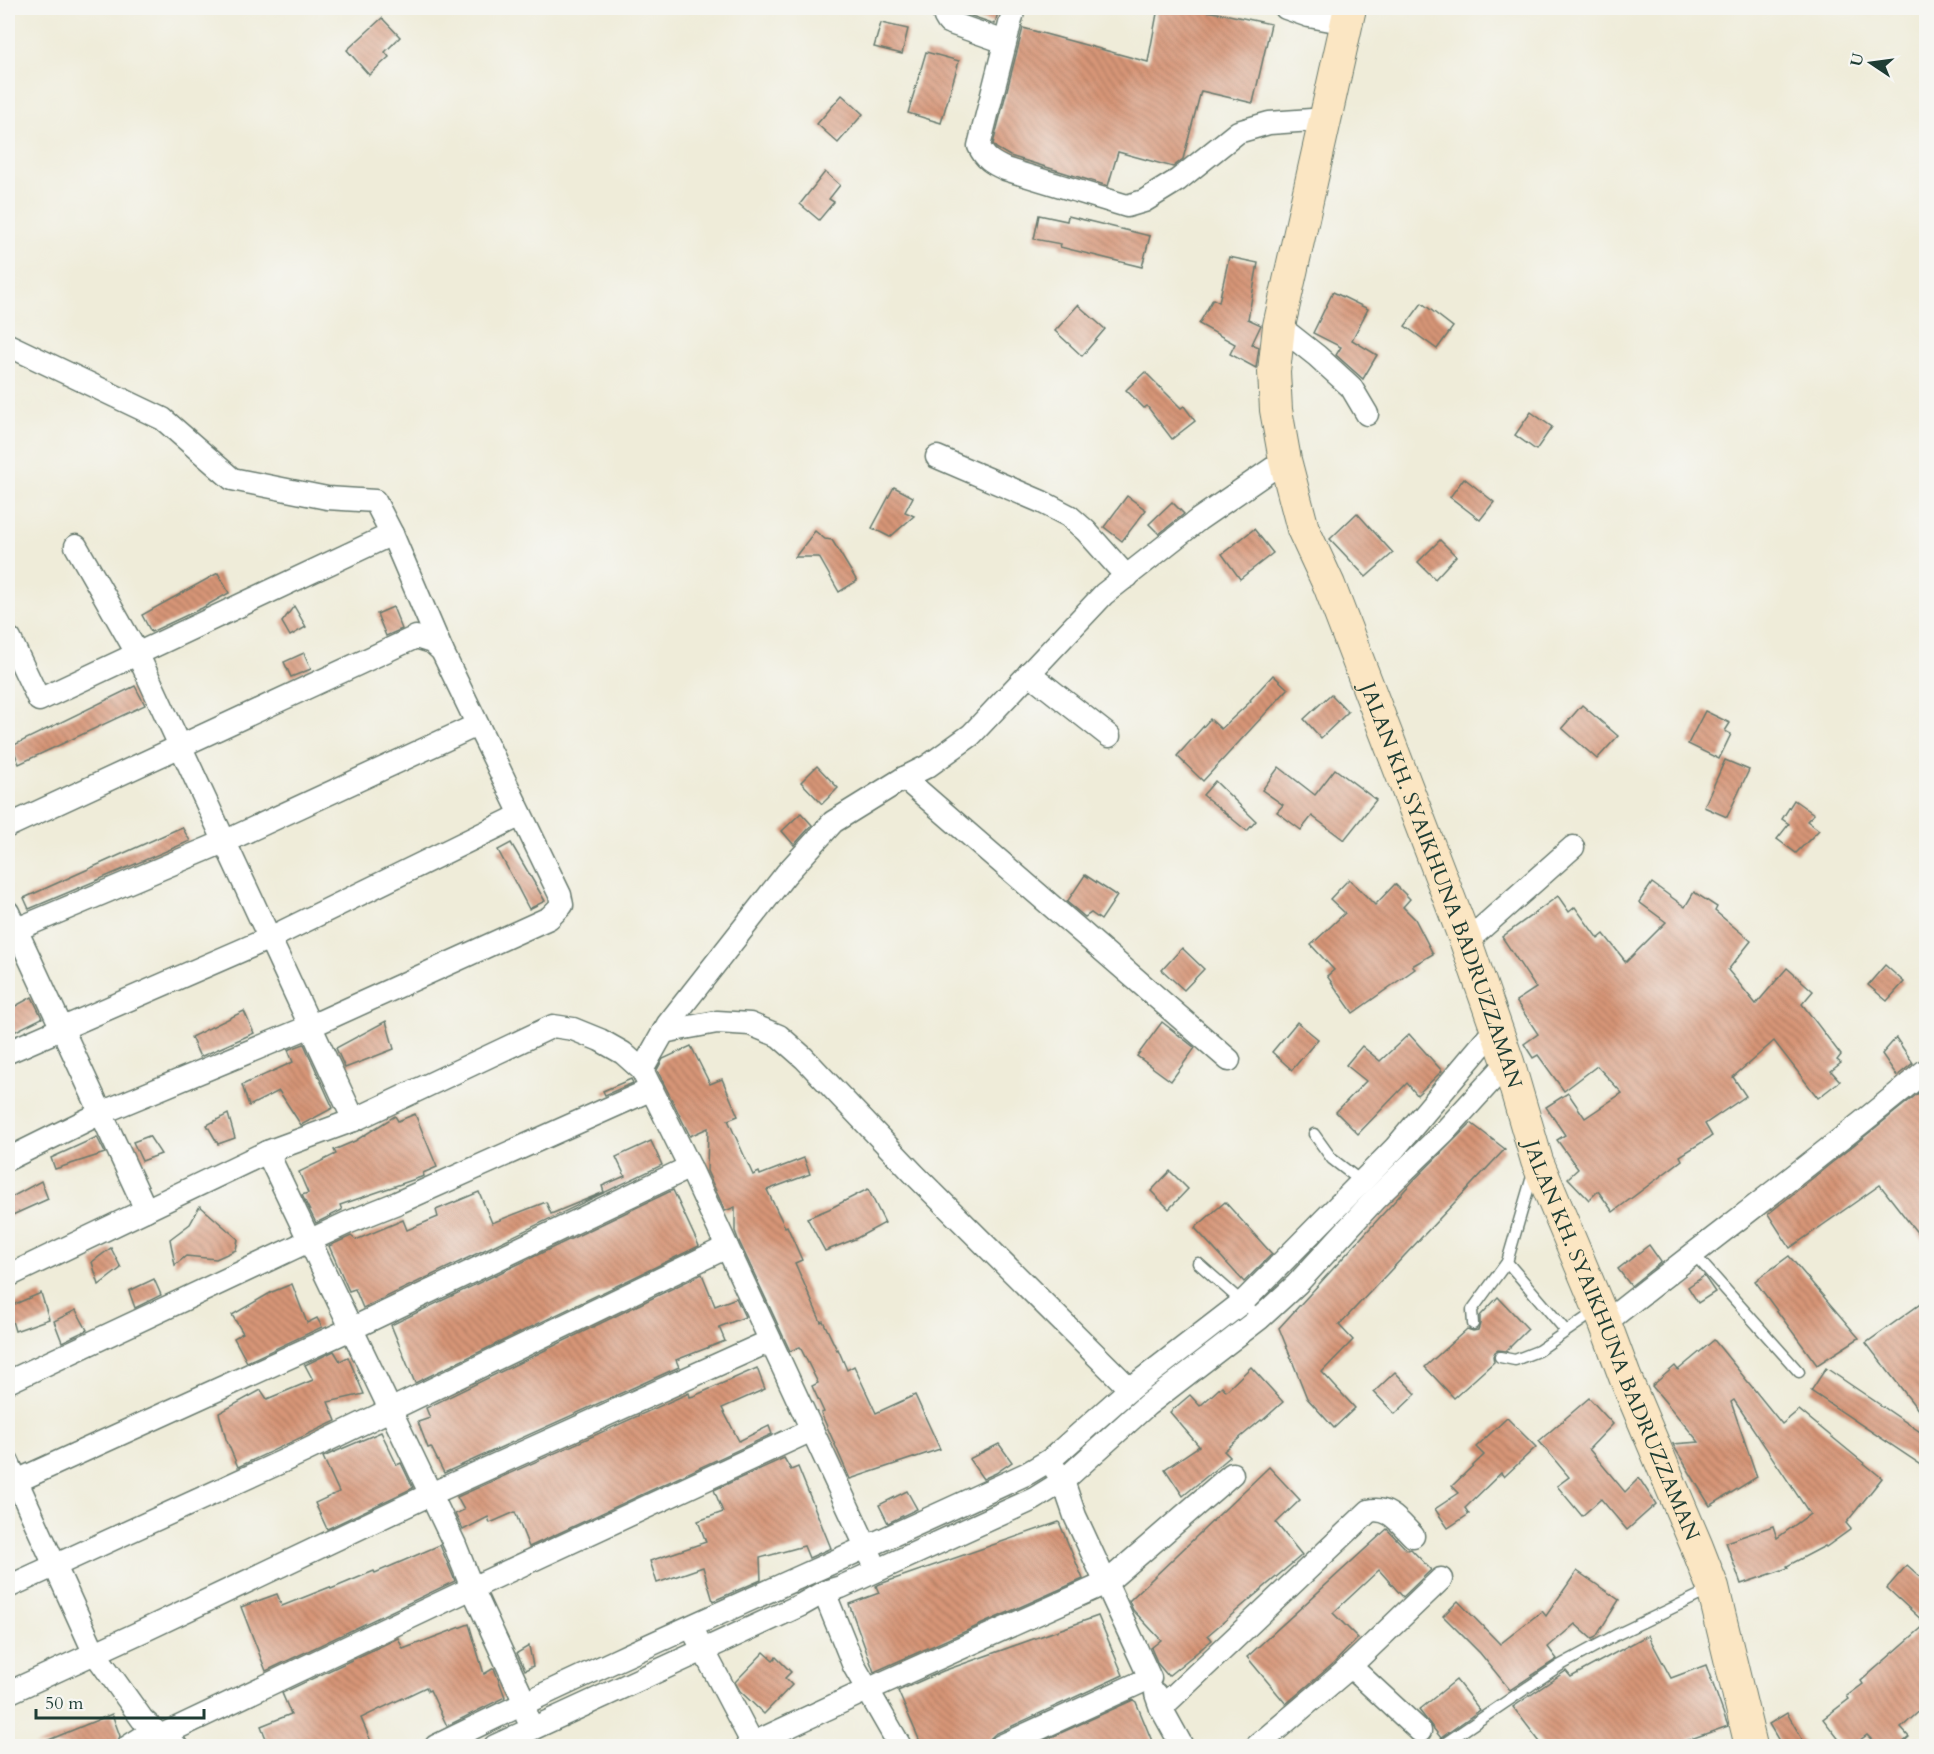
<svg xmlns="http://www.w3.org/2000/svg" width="1934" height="1754" font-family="Cardo,serif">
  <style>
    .building { fill: url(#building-back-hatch) }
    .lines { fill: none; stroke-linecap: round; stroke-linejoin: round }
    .lane-casing { stroke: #687a6e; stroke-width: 13 }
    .street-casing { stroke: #687a6e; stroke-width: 25 }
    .secondary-casing { stroke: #687a6e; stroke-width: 34 }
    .lane { stroke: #fff; stroke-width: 10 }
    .street { stroke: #fff; stroke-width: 22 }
    .secondary { stroke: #fbe6c3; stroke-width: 32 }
    .labels { text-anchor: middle; stroke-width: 4.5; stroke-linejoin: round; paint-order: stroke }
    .street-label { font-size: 21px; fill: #1f3d34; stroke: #f6f6f2 }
  </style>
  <defs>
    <pattern id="building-back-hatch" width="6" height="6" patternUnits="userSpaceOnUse" patternTransform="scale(1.5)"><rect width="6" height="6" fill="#d79577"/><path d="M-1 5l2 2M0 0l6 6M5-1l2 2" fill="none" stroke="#ae7b62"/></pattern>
  </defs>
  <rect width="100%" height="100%" fill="#f6f6f2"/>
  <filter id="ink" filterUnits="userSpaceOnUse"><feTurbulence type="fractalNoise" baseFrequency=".0167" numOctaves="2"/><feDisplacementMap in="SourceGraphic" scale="12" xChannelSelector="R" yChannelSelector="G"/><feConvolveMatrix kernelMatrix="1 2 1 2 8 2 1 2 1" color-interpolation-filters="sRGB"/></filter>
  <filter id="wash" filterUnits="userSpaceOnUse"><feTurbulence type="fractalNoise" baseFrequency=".008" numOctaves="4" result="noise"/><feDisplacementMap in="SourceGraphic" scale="24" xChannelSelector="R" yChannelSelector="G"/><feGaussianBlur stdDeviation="1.35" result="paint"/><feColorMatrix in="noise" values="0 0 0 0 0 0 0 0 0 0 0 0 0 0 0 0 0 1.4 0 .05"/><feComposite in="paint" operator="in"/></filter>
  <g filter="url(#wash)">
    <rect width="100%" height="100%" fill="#efecd9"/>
    <g id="blocks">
      <g class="building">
        <polygon points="957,8 999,8 995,24 957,11"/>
        <polygon points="1158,8 1185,8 1224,14 1271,24 1253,103 1201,91 1183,159 1173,167 1118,152 1108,186 1010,156 996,148 993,144 1023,28 1148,62"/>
        <polygon points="382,18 400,37 385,52 389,57 369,75 347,50"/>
        <polygon points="881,23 908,29 902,54 874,47"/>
        <polygon points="926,52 959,61 941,123 908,113"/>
        <polygon points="842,95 863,114 838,143 817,124"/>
        <polygon points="825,172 840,185 829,199 834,202 819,220 800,204"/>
        <polygon points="1039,215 1067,221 1068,216 1150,236 1142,267 1060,247 1061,244 1034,239"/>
        <polygon points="1229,257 1258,263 1248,319 1261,325 1252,344 1259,347 1256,368 1230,354 1235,344 1199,324 1213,299 1219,302"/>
        <polygon points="1333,292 1368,309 1352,340 1377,355 1363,379 1336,355 1341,347 1313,333"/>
        <polygon points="1422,303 1453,327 1437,349 1405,326"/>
        <polygon points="1078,305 1105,329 1082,356 1055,331"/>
        <polygon points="1145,372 1181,408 1184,406 1195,421 1172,439 1147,406 1144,408 1126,390"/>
        <polygon points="1531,412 1552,427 1536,450 1515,435"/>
        <polygon points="1464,478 1494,502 1480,520 1450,497"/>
        <polygon points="894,487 913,497 905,512 914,516 890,537 872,528"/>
        <polygon points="1127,496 1146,510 1122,541 1104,527"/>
        <polygon points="1172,502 1184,514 1159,534 1149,524"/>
        <polygon points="1357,513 1393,553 1366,577 1330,539"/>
        <polygon points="1254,529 1273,553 1240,579 1222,554"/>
        <polygon points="815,531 825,539 832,540 857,581 839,592 819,557 795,557"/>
        <polygon points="1440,540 1456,556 1435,579 1418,562"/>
        <polygon points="218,573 229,593 202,608 151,632 142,615"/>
        <polygon points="294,606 306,627 290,636 282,622"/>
        <polygon points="393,607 402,629 386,636 377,614"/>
        <polygon points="304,653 311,669 291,677 284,662"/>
        <polygon points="1273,675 1288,689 1203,781 1177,756 1210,719 1221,729 1251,701 1250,700"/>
        <polygon points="135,686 145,705 19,764 12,746"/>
        <polygon points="1331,694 1348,712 1321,738 1304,719"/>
        <polygon points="1582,705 1618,736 1597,759 1562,728"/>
        <polygon points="1705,711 1730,723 1725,731 1731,734 1719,759 1688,744"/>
        <polygon points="1725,760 1749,770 1727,817 1704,807"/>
        <polygon points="817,766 838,788 822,804 801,782"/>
        <polygon points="1279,767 1315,795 1335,769 1376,800 1344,840 1312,816 1301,830 1277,812 1283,805 1262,790"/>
        <polygon points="1215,781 1256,821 1247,831 1203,795"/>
        <polygon points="1794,800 1814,814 1807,821 1819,830 1796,853 1777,839 1789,824 1782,819"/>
        <polygon points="801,813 812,825 794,845 782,831"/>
        <polygon points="182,827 190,841 29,909 24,898"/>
        <polygon points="511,843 545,901 529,909 498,850"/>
        <polygon points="1085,875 1117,896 1101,920 1091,913 1085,917 1067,902"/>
        <polygon points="1349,879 1375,905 1395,884 1410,899 1403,907 1415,919 1433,954 1412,966 1415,969 1353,1013 1327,976 1334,970 1311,945 1345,913 1330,899"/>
        <polygon points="1652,883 1685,907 1694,892 1717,907 1715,911 1751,941 1728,970 1756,1004 1787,968 1813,991 1802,1004 1841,1055 1837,1060 1841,1063 1831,1071 1840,1081 1818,1098 1774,1041 1733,1077 1746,1096 1705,1124 1712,1136 1680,1156 1682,1160 1613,1212 1598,1191 1589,1200 1568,1178 1578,1169 1557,1140 1565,1135 1546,1107 1568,1093 1585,1118 1622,1093 1597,1066 1564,1091 1538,1055 1533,1058 1524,1044 1538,1034 1516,1001 1536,988 1502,937 1558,896 1569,912 1575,907 1598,939 1604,934 1626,962 1666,922 1639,902"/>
        <polygon points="1182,948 1204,969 1184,990 1162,970"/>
        <polygon points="1885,965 1904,982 1887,1001 1868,985"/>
        <polygon points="32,997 42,1018 8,1035 8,1010"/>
        <polygon points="244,1011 254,1033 200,1057 191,1037"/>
        <polygon points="386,1021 394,1049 345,1068 336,1048"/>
        <polygon points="1162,1022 1195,1048 1171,1081 1137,1056"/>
        <polygon points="1297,1022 1318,1039 1292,1070 1272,1052"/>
        <polygon points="1409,1034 1442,1071 1417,1095 1407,1083 1358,1134 1336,1112 1366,1081 1346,1065 1362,1046 1380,1061"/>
        <polygon points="1896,1038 1913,1063 1897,1076 1882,1054"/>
        <polygon points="304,1044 333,1108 301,1125 279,1091 249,1106 242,1085 293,1062 288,1050"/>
        <polygon points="691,1046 710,1084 722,1079 738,1116 728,1120 753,1175 759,1172 760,1175 804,1158 810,1174 767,1190 785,1227 787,1226 802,1260 795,1263 821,1322 823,1321 837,1350 838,1349 847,1370 854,1366 876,1413 915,1395 940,1449 850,1479 821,1413 824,1412 812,1386 818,1383 800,1347 790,1351 738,1239 735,1231 735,1207 725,1211 707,1171 708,1128 690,1136 657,1070 663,1059"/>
        <polygon points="631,1079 633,1083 605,1095 603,1091"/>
        <polygon points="1926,1087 1926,1244 1880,1185 1790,1248 1768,1214"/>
        <polygon points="228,1114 235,1138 218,1144 207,1125"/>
        <polygon points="415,1114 437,1167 423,1173 424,1176 340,1205 342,1210 316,1223 302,1195 308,1193 299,1172 336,1154 334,1150 355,1141 395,1116 398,1121"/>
        <polygon points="1471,1123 1505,1149 1339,1325 1353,1340 1322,1372 1355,1408 1334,1428 1307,1398 1279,1328 1413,1181"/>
        <polygon points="149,1136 161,1154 142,1161 133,1142"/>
        <polygon points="97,1137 105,1153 55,1169 51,1158"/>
        <polygon points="651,1141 662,1165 363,1308 355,1289 349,1291 329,1246 351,1236 356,1240 403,1220 407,1230 438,1217 436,1210 479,1192 492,1223 546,1202 551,1214 604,1192 602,1186 625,1176 616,1157"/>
        <polygon points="1170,1171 1188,1189 1169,1209 1151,1191"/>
        <polygon points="41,1181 48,1199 8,1217 8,1199"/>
        <polygon points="868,1189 885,1223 855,1239 825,1251 807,1218 829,1209"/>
        <polygon points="673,1190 699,1246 415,1383 391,1325"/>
        <polygon points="1225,1202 1272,1254 1244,1282 1195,1228"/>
        <polygon points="200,1206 238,1239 236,1250 216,1259 186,1256 175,1265 170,1239 190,1224"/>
        <polygon points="1649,1245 1661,1262 1631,1286 1618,1269"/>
        <polygon points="111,1248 121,1268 99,1285 92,1262"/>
        <polygon points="1789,1256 1859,1338 1817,1365 1755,1281"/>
        <polygon points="702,1274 715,1306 736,1298 745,1317 719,1327 725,1341 676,1360 679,1367 444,1473 431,1447 428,1448 418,1422 430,1418 426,1408"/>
        <polygon points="1704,1276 1715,1292 1698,1303 1688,1287"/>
        <polygon points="154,1279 161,1295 135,1308 129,1291"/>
        <polygon points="292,1284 307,1323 317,1318 322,1327 247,1362 234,1338 243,1333 232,1315 272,1292"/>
        <polygon points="41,1293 49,1319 15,1331 8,1307"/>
        <polygon points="1498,1297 1528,1329 1506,1351 1498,1350 1495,1352 1493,1356 1494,1362 1454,1398 1425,1367 1467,1329 1473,1331 1478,1330 1480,1324 1480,1316"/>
        <polygon points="1926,1300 1926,1420 1866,1343"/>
        <polygon points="76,1310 87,1330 62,1342 54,1321"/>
        <polygon points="1714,1340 1782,1424 1799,1410 1882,1478 1846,1523 1851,1529 1826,1547 1825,1546 1787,1566 1788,1568 1741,1584 1726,1542 1773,1526 1777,1538 1810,1514 1734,1400 1731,1402 1757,1477 1710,1506 1676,1450 1673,1444 1699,1442 1652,1386 1675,1366 1678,1370"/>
        <polygon points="334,1351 340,1361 348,1357 364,1394 328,1402 336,1421 238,1467 226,1439 219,1413 261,1390 267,1399 313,1380 305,1365"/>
        <polygon points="1251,1367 1283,1402 1262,1421 1261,1420 1224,1451 1230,1457 1183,1496 1165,1469 1199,1446 1170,1412 1190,1395 1200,1406 1222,1386 1226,1391"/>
        <polygon points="757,1368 765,1389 722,1408 739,1441 769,1426 772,1434 529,1547 515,1512 490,1523 488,1517 463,1530 455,1514 464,1510 457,1497 689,1393 690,1397 694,1396"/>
        <polygon points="1826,1368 1926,1436 1926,1468 1811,1391"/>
        <polygon points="1395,1372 1416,1394 1395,1414 1374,1392"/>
        <polygon points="1589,1398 1613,1424 1589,1449 1625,1492 1639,1478 1656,1504 1627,1530 1601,1499 1582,1516 1557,1486 1569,1477 1539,1441"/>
        <polygon points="1507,1418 1536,1447 1504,1477 1501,1473 1465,1508 1469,1514 1448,1528 1435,1509 1459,1493 1452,1486 1484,1455 1476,1447"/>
        <polygon points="381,1432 397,1465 401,1463 413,1488 327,1529 315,1503 339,1492 323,1457"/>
        <polygon points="999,1444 1012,1462 996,1473 983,1479 969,1459"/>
        <polygon points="784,1458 791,1470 798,1467 831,1548 809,1558 804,1546 760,1558 761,1580 713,1601 703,1567 657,1583 650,1561 706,1542 698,1521 723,1512 714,1490"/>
        <polygon points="1269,1467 1300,1500 1276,1523 1302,1555 1208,1635 1212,1640 1168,1676 1158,1664 1151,1648 1161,1640 1133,1610 1129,1601"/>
        <polygon points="907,1491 917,1509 888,1523 879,1505"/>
        <polygon points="1059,1522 1083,1579 874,1672 849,1604 879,1593 876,1586 880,1584"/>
        <polygon points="1387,1529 1407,1550 1411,1549 1431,1570 1403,1597 1379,1570 1333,1613 1358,1638 1333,1664 1286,1704 1247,1657"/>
        <polygon points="440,1545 455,1581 266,1671 241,1607 277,1594 282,1606 330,1587 331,1589 374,1571 375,1573"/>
        <polygon points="1907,1565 1926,1582 1926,1705 1901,1728 1909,1737 1899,1746 1878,1746 1867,1735 1852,1746 1844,1746 1823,1719 1849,1699 1847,1696 1863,1684 1861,1681 1926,1624 1887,1588"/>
        <polygon points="1577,1571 1619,1600 1596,1637 1592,1639 1575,1624 1548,1647 1557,1659 1510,1690 1480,1653 1443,1616 1458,1601 1500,1644 1542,1611 1546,1616"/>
        <polygon points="1098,1616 1123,1675 995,1734 990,1739 988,1746 922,1746 898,1691 943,1671"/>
        <polygon points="469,1624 484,1674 494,1668 505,1697 447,1726 430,1690 428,1691 426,1687 361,1718 373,1746 269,1746 261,1726 291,1714 282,1693 398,1638 403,1649"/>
        <polygon points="1648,1635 1671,1678 1706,1665 1728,1726 1671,1746 1543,1746 1513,1707 1566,1671 1571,1677"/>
        <polygon points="529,1646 533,1666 525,1670 517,1653"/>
        <polygon points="764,1652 773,1660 776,1657 791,1672 785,1678 792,1685 764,1714 740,1691 735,1682"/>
        <polygon points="1456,1680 1480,1710 1441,1738 1419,1710"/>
        <polygon points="1133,1700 1136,1702 1154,1746 1032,1746"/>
        <polygon points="1787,1713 1806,1746 1782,1746 1769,1724"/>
        <polygon points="112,1714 120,1736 116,1746 34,1746"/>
      </g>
    </g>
  </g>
  <g filter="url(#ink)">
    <use href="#blocks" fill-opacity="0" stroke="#687a6e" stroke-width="1.5"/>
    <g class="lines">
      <defs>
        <g id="lane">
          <polyline points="1314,1134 1332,1159 1362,1182"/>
          <polyline points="1693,1253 1799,1372"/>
          <polyline points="1507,1262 1566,1331"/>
          <polyline points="1198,1263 1260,1318"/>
          <polyline points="1473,1324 1472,1310 1507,1262 1533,1173"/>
          <polyline points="1500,1357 1515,1360 1538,1351 1596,1311"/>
          <polyline points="1447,1742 1559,1666 1618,1634 1710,1590"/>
        </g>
        <g id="street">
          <polyline points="943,8 945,17 948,22 1005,42"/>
          <path d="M 1014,8 L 979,146 C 985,159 992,163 1005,169 L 1127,206 L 1144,201 L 1178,180 L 1238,132 L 1269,123 L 1326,119"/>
          <polyline points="1286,8 1309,16 1347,23"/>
          <polyline points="1279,326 1317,356 1351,387 1367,414"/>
          <polyline points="8,345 163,419 232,479 327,498 375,501 392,534 442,651"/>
          <polyline points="937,457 1042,502 1069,516 1086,531 1127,577"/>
          <polyline points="76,546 137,653 354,1120"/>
          <polyline points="10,639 39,700 392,534"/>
          <polyline points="1029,673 1109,736"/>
          <polyline points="904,778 1229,1060"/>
          <polyline points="8,826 416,637 432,642 442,651 560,895 562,905 549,918 311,1026 101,1113 8,1159"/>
          <polyline points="8,912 146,1210"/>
          <polyline points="8,933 226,841 477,725"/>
          <polyline points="1466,942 1573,847"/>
          <polyline points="663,1032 717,1022 750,1024 779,1036 804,1058 915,1175 1130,1389"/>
          <polyline points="8,1052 270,938 521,815"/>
          <polyline points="642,1070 668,1024 786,874 833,822 904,778 928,766 971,735 1104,594 1198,520 1285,460"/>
          <polyline points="267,1152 455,1545 472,1588 525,1703 527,1717"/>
          <polyline points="8,1276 267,1152 354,1120 553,1026 573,1029 600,1040 623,1053 642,1070 690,1167 877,1570"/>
          <path d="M 1605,1323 C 1712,1238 1822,1157 1926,1070"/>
          <polyline points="8,1382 347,1223 397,1203 652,1089"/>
          <polyline points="8,1462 94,1652 142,1719 166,1741 176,1746"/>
          <polyline points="8,1485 351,1329 690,1167"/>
          <polyline points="8,1587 303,1452 727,1247"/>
          <polyline points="824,1592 854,1666 900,1746"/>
          <polyline points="696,1636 754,1746"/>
          <polyline points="1350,1666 1420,1731"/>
          <polyline points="8,1693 145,1630 431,1494 770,1341"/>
          <polyline points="1156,1694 1161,1708 1182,1746"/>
          <path d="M 1161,1708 L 1369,1511 C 1389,1506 1400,1523 1413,1536"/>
          <polyline points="160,1736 472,1588 812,1430"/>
          <polyline points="129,1746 154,1730"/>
          <path d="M 436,1746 C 631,1650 831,1565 1028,1473 L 1050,1460 L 1130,1389 L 1244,1301 L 1395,1148 L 1496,1028"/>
          <polyline points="495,1746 801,1605 824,1592 841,1587 1034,1499 1063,1481 1147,1405 1260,1318 1297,1284 1375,1199 1445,1131 1508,1062"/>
          <polyline points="747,1746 867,1690 1106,1583 1232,1474"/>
          <polyline points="1001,1746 1150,1678 1075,1516 1063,1481 1055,1469"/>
          <polyline points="1257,1746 1342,1674 1441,1579"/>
        </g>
        <g id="secondary">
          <path id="s1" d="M 1350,8 L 1279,326 L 1274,372 L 1276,410 L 1285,460 L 1303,529 L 1329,585 L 1466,942 L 1508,1062 L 1537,1161 L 1605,1323 L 1625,1377 L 1697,1547 L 1713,1588 L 1751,1746"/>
        </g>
      </defs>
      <use href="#lane" class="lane-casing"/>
      <use href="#street" class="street-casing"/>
      <use href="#secondary" class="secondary-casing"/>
      <use href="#lane" class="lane"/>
      <use href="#street" class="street"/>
      <use href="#secondary" class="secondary"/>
    </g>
  </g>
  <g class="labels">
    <g class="street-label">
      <text dy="7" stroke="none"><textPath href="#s1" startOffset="915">JALAN KH. SYAIKHUNA BADRUZZAMAN</textPath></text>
      <text dy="7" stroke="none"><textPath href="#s1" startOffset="1401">JALAN KH. SYAIKHUNA BADRUZZAMAN</textPath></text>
    </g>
  </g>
  <rect width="1934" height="1754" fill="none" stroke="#f6f6f2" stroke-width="30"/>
  <g transform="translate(1871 63) rotate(283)" stroke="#f6f6f2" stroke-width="4.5" paint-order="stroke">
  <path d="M0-4.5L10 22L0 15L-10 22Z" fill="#1f3d34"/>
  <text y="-9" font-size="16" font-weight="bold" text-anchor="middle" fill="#1f3d34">U</text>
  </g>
  <path d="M36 1709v9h168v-9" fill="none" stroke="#1f3d34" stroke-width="3"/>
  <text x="45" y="1709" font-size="18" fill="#1f3d34" stroke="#f6f6f2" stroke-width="4.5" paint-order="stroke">50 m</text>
</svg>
